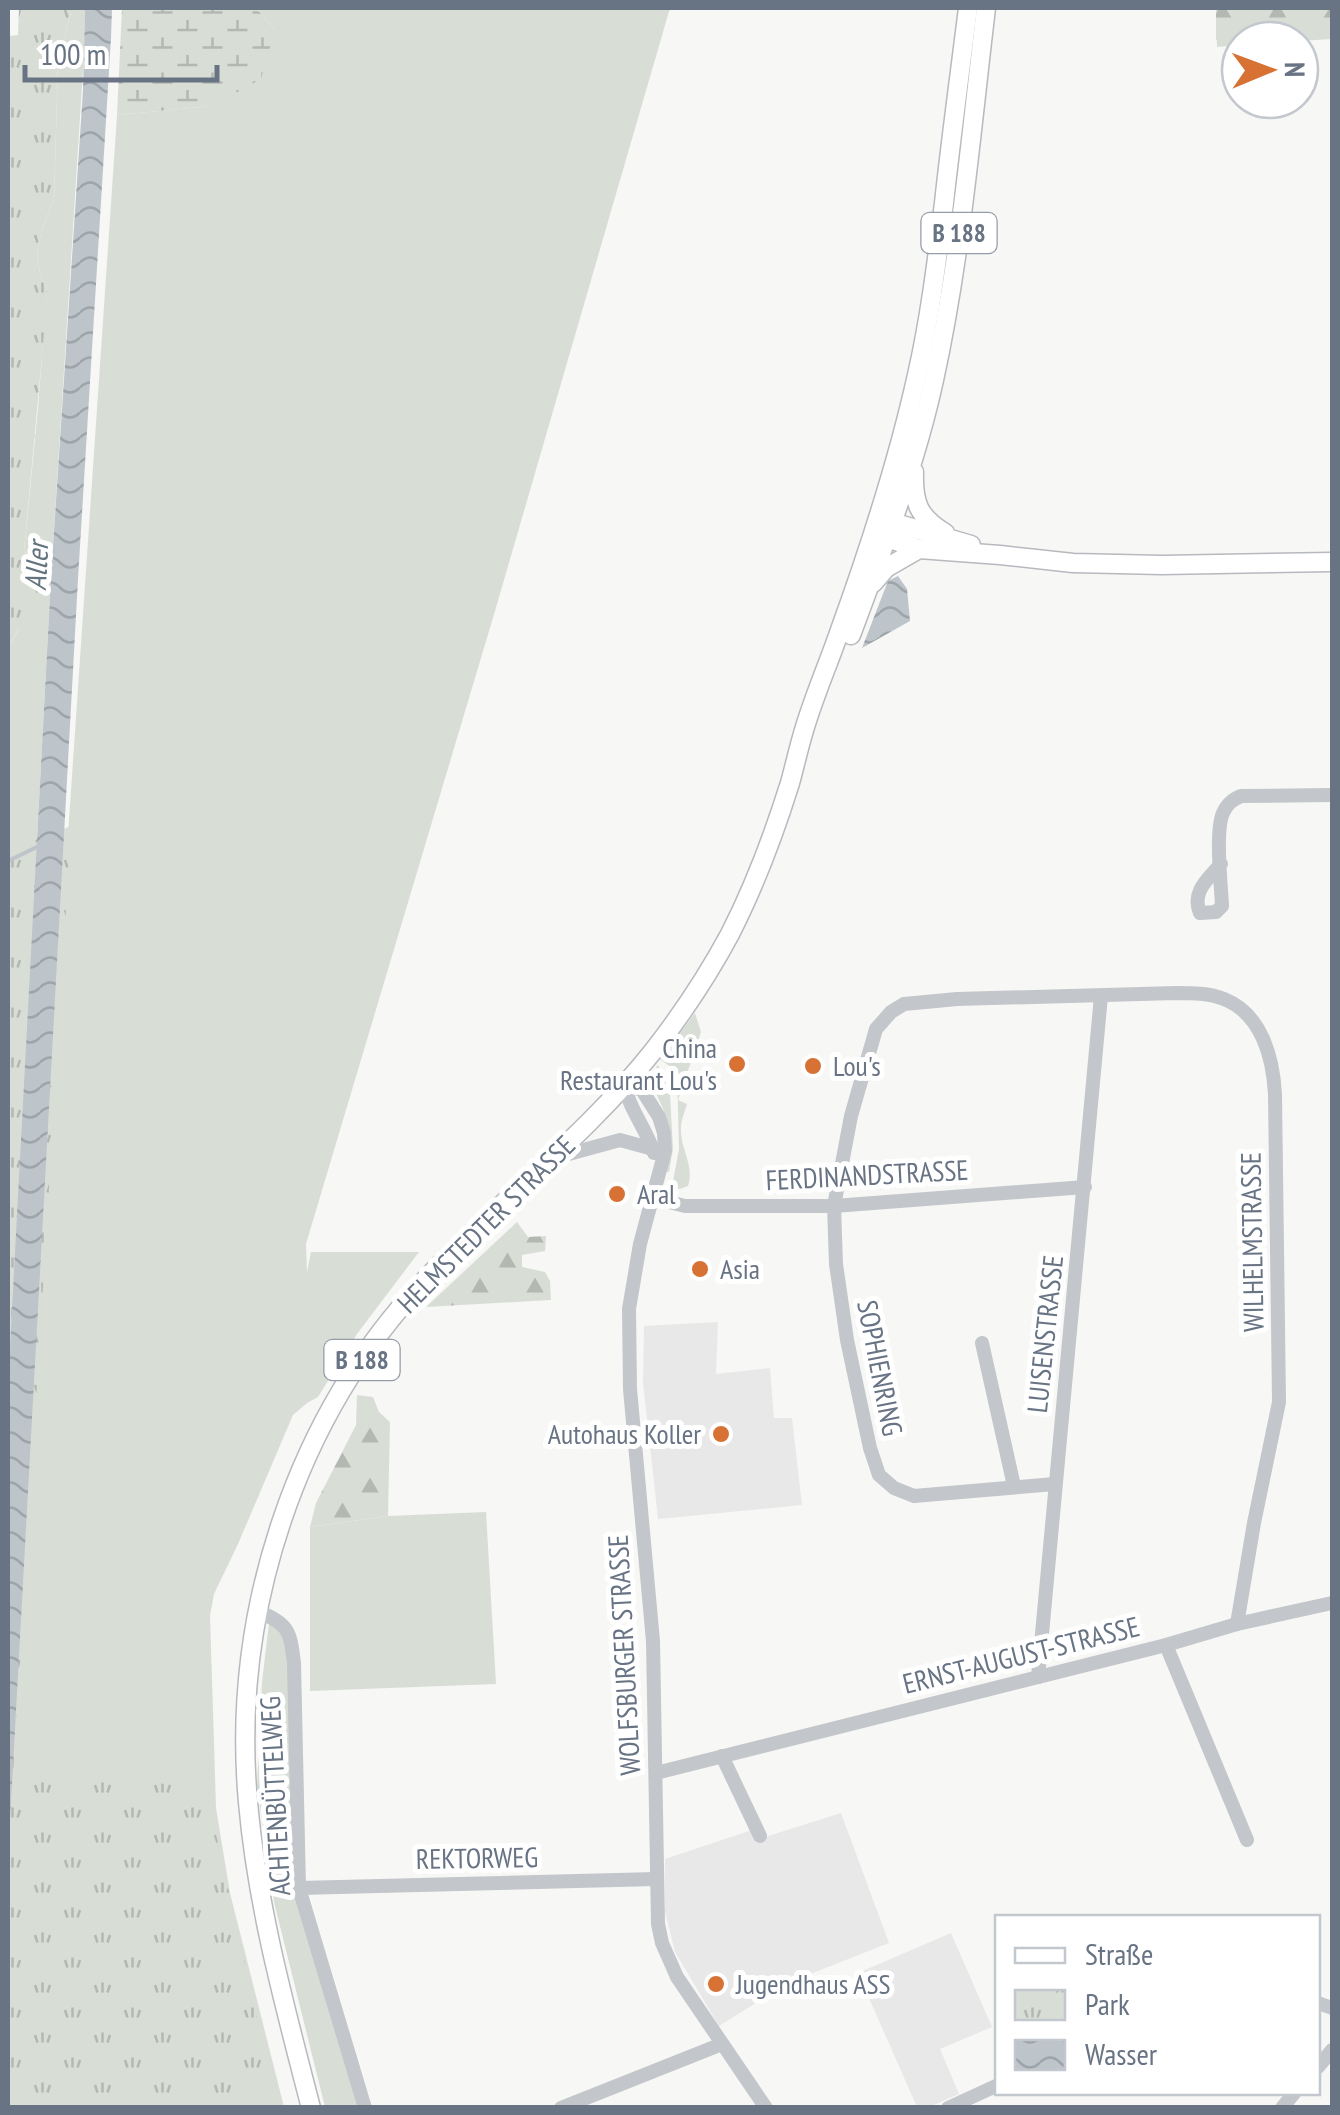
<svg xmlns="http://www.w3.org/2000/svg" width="1340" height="2115" font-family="'PT Sans Narrow',sans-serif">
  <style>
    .built { fill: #e8e8e8 }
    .green { fill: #d8ded6 }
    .forest { fill: url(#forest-firs) }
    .wetland { fill: url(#wetland-marsh) }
    .park { fill: url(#park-tufts) }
    .water { fill: url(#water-waves) }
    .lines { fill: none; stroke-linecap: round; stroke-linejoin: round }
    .stream { stroke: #bdc5cb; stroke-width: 4 }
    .major-casing { stroke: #b6b9be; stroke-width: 21 }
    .minor { stroke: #c3c6ca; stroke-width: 14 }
    .major { stroke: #fff; stroke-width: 18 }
    .poi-dot { fill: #d77234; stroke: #fff; stroke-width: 4 }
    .labels { text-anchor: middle; stroke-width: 10; stroke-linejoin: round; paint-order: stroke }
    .shield { fill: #fff; stroke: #959da9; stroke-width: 2.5 }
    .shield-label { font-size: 25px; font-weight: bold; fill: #687384 }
    .poi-label { font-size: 28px; fill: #687384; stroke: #fff; text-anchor: start }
    .street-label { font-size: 28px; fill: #687384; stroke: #fff }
    .water-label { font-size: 30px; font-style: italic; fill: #64747f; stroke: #fff }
  </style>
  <defs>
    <pattern id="forest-firs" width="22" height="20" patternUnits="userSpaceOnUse" patternTransform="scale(2.5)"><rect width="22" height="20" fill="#d8ded6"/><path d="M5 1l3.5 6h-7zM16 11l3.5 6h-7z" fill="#b3b8b3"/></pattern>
    <pattern id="wetland-marsh" width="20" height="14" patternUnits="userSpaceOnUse" patternTransform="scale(2.5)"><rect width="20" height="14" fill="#d8ded6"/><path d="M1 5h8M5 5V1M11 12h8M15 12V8" fill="none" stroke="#b3b8b3"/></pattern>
    <pattern id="park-tufts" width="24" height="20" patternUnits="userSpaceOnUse" patternTransform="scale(2.5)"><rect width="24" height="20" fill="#d8ded6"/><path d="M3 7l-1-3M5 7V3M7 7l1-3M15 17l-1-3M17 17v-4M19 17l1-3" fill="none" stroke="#b3b8b3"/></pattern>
    <pattern id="water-waves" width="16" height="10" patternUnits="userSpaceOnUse" patternTransform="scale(2.5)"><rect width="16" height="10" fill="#bdc5cb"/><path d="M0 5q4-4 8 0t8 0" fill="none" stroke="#9da4aa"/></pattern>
  </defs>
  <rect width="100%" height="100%" fill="#f7f7f5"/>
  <g class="built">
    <polygon points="718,1322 716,1374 770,1368 774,1418 792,1418 802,1505 658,1519 643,1383 644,1326"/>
    <polygon points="841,1813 889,1943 790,1982 719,2026 675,1952 665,1912 665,1859 752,1830 756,1840"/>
    <polygon points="951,1933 992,2027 940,2049 959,2094 929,2107 917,2107 858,1973"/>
  </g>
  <g class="green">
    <polygon points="72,8 85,8 84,54 52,561 27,558 24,551 38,408 47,290 40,274 37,252 43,226 54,200 58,64"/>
    <polygon points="256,8 670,8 495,611 306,1244 307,1272 311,1252 419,1252 357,1334 318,1397 307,1403 293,1415 238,1544 214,1594 210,1616 216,1808 230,1893 284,2107 8,2108 8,1857 40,1246 117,115 211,106 275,30"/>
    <polygon points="1216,8 1332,8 1332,39 1300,41 1240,40 1240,45 1217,47"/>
    <polygon points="33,614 49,614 36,859 8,873 8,649 21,625"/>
    <path d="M 695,1013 L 701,1032 L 678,1100 L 687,1104 C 685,1111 681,1120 681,1128 C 680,1149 695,1166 688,1186 L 680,1189 L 672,1187 L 679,1149 L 677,1072 L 660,1059 Z"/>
    <path d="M 657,1065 L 669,1076 L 673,1149 L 669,1172 L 665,1172 C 666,1157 670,1137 667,1122 C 662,1096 649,1097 657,1065 Z"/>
    <polygon points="486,1512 496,1684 310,1691 310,1527 388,1516"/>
    <path d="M 269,1623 C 284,1631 286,1647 289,1664 L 293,1889 L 360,2107 L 325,2107 L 274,1902 L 257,1787 L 262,1682 Z"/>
  </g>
  <g class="forest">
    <polygon points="1216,8 1332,8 1332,22 1264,36 1216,40"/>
    <polygon points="517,1222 528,1237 546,1236 545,1251 522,1255 522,1267 545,1272 550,1281 551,1300 426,1307"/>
    <polygon points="357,1395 373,1397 379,1412 390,1422 388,1516 310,1527 316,1503 356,1425"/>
  </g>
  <polygon class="wetland" points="122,8 256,8 275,30 261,79 212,106 117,115"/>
  <g class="park">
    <path d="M 19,8 L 72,8 L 58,64 L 54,200 L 43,226 L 37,252 L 40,274 L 47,290 L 46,313 L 24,551 L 27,558 L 52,561 L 49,614 C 21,615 20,628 8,649 L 8,36 L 18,35 Z"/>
    <polygon points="71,826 13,1779 205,1785 277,2107 8,2108 8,854 28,843"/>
  </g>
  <g class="water">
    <polygon points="85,8 112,8 111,38 78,579 8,1857 8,1384 51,577 83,90"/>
    <polygon points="898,576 907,589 910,621 862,648 888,581"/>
  </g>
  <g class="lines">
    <polyline class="stream" points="8,861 39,846"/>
    <defs>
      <g id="major">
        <path d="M 914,472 C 913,502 918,517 945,533"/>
        <polyline points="880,524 902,525 971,545"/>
        <polyline points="879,528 896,541 919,549 1000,555 1073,563 1162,565 1332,562"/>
        <polyline points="873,583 886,568 919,549"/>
        <path d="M 851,635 C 882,551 915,467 934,380 C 961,257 971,132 986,8"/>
        <path d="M 311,2108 C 285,2007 257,1906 248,1802 C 231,1614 295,1417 425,1280 C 499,1201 587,1135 654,1050 C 682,1014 708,975 730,934 C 754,887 774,834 790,783 C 795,765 799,746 805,727 C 815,694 829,662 840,630 C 870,547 898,461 917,375 C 930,318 937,260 944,203 C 951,138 960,73 968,8"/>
      </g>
    </defs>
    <use href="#major" class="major-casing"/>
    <g class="minor">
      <path d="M 1221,864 C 1208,879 1191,892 1200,913 L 1216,912 L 1222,906 C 1221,884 1215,831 1223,813 C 1227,804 1232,800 1241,796 L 1332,795"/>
      <polyline points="624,1084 642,1090 659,1117 664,1133 665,1151 640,1244 629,1309 630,1389 653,1641 658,1924 662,1943 677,1977 766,2108"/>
      <path d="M 624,1084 C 629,1109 646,1128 654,1153"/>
      <polyline points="554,1158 620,1140 653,1149"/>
      <polyline points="653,1198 685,1206 834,1206 1085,1187"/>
      <polyline points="982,1343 1014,1486"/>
      <path d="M 1055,1484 L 914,1496 L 894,1488 L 879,1475 L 870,1448 L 847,1340 L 836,1264 L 834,1206 L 851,1116 L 876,1029 L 891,1012 L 904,1004 L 957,999 L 1176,993 C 1192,993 1209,993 1224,999 C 1262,1014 1273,1058 1275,1094 L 1279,1402 L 1254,1523 L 1237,1624"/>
      <path d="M 258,1611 C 289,1625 290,1630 294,1663 L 299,1888 L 365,2108"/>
      <polyline points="1166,1645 1247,1840"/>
      <polyline points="1038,1677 1101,996"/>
      <polyline points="722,1756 760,1836"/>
      <polyline points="656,1773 1166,1645 1237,1624 1332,1603"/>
      <polyline points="299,1888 656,1879"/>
      <polyline points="1318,2003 1332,2008"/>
      <polyline points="1318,2067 1332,2050"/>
      <polyline points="561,2108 722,2044"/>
      <polyline points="948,2108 998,2085"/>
      <polyline points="1282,2108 1295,2092"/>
    </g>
    <use href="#major" class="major"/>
  </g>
  <g class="poi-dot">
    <circle cx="737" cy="1064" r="10"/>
    <circle cx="813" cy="1066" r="10"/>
    <circle cx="617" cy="1194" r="10"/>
    <circle cx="700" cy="1269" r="10"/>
    <circle cx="721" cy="1434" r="10"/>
    <circle cx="716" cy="1984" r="10"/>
  </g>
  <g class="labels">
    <g class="shield">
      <rect x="921.5" y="213" width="75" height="40" rx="8"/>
      <rect x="324.5" y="1340" width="75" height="40" rx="8"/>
    </g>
    <g class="shield-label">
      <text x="959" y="242">B 188</text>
      <text x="362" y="1369">B 188</text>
    </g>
    <g class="poi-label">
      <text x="717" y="1058" text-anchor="end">China<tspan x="717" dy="32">Restaurant Lou's</tspan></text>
      <text x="833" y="1076">Lou's</text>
      <text x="637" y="1204">Aral</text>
      <text x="720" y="1279">Asia</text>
      <text x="701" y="1444" text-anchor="end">Autohaus Koller</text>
      <text x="736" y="1994">Jugendhaus ASS</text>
    </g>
    <g class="street-label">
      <text transform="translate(867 1175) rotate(-3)" y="10">FERDINANDSTRASSE</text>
      <text transform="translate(486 1224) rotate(-45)" y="10">HELMSTEDTER STRASSE</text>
      <text transform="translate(1252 1242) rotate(-91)" y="10">WILHELMSTRASSE</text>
      <text transform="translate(1045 1334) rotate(-84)" y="10">LUISENSTRASSE</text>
      <text transform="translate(880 1368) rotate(79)" y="10">SOPHIENRING</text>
      <text transform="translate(624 1655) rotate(-93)" y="10">WOLFSBURGER STRASSE</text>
      <text transform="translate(1021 1655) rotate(-14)" y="10">ERNST-AUGUST-STRASSE</text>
      <text transform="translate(275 1796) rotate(-93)" y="10">ACHTENBÜTTELWEG</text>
      <text transform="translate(477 1858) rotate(-1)" y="10">REKTORWEG</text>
    </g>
    <g class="water-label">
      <text transform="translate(37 566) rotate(-87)" y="10">Aller</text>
    </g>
  </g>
  <rect width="1340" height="2115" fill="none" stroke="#687384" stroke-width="20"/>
  <rect x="995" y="1915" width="325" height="180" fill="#ffffff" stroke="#c3c7ce" stroke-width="2.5"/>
  <rect x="1015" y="1948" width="50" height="15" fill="#ffffff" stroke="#c3c7ce" stroke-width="2.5"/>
  <text x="1085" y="1965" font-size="30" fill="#687384">Straße</text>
  <rect x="1015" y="1990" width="50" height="30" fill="url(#park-tufts)" stroke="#c3c7ce" stroke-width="2.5"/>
  <text x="1085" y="2015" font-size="30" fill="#687384">Park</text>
  <rect x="1015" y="2040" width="50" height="30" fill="url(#water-waves)" stroke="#c3c7ce" stroke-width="2.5"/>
  <text x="1085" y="2065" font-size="30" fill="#687384">Wasser</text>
  <g transform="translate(1270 70) rotate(89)"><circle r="48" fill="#ffffff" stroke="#c3c7ce" stroke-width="2.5"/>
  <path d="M0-8L18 38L0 25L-18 38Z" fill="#d77234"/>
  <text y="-15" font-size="28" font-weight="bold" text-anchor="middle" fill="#687384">N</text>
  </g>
  <path d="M25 65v15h192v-15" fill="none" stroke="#687384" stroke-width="5"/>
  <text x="40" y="65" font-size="30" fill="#687384" stroke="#ffffff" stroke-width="8" paint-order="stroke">100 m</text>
</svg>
